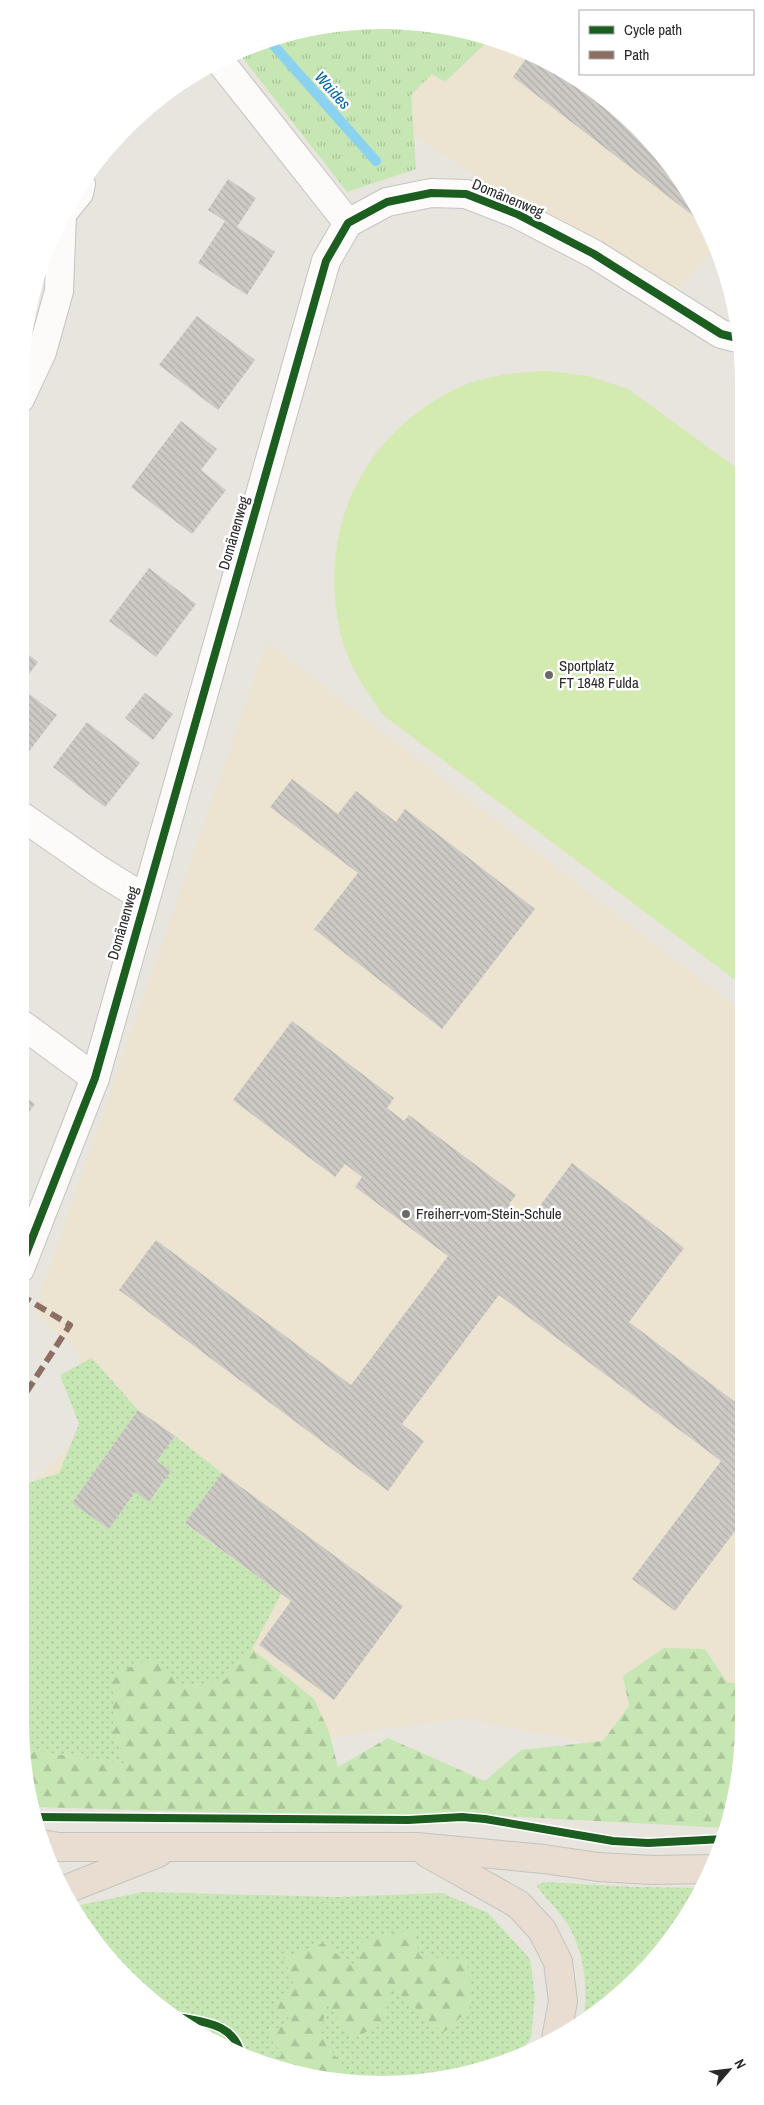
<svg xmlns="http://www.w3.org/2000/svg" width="764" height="2105" font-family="'Archivo Narrow',sans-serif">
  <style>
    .education { fill: #ece4d1 }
    .grass { fill: url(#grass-dots) }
    .forest { fill: url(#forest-firs) }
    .park { fill: url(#park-tufts) }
    .pitch { fill: #d3ebb0 }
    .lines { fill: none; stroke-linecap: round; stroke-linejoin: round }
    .stream { stroke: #8ad2f0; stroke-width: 10 }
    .building { fill: url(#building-back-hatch) }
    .minor-casing { stroke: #c5c3c4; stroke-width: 30 }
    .highway-casing { stroke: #c4c3c0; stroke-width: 30 }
    .minor { stroke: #fcfbfa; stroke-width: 28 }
    .highway { stroke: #e9ddd2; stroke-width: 28 }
    .quiet { stroke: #8d6e63; stroke-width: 6; stroke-dasharray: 12 6; stroke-linecap: butt }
    .cycleway-casing { stroke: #fff; stroke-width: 11 }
    .cycleway { stroke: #1b5e20; stroke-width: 8 }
    .poi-dot { fill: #6c6a68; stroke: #fff; stroke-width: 2 }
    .labels { text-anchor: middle; stroke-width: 5; stroke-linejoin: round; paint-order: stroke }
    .street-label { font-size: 15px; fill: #292929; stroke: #fff }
    .poi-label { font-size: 15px; fill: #292929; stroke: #fff; text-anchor: start }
    .water-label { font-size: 16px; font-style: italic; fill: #0265a3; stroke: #fff }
  </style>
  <defs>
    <pattern id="grass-dots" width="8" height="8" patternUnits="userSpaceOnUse" patternTransform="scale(1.25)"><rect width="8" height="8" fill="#c6e6b3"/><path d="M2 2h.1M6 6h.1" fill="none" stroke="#aac59a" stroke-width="1.8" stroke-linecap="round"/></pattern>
    <pattern id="forest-firs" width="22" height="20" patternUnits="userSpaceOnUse" patternTransform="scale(1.25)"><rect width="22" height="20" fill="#c6e6b3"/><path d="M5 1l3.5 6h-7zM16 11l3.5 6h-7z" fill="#aac59a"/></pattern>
    <pattern id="park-tufts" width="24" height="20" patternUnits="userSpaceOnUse" patternTransform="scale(1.25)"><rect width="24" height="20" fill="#c6e6b3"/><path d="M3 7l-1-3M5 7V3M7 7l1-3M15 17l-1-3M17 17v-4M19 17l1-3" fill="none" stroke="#aac59a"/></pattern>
    <pattern id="building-back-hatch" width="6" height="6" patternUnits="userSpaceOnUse" patternTransform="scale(1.25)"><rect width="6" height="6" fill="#cdcac5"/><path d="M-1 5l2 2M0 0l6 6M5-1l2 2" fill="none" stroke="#b0aea9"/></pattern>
  </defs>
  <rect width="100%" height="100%" fill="#e8e4de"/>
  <g class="education">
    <polygon points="406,21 476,32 583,81 654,144 717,246 675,291 550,216 509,198 268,39 335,23"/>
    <polygon points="267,642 742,1012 744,1723 702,1757 581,1741 462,1718 304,1741 20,1494 86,1430 79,1352 34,1313"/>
  </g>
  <g class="grass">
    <polygon points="92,1358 138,1410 72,1503 109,1529 135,1492 149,1502 171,1471 157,1461 175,1436 222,1473 185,1524 281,1594 252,1649 225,1680 182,1687 113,1733 126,1764 25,1750 20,1723 20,1486 59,1473 79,1424 60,1375"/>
    <path d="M 545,1882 L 634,1887 L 704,1888 L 669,1943 L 583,2024 C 588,1990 586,1956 568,1925 C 559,1910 546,1899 536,1885 Z"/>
    <polygon points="143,1892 338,1897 442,1893 488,1913 530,1959 535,1996 531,2038 516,2059 453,2078 334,2082 266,2066 201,2037 110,1961 71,1907"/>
  </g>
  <g class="forest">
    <polygon points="664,1648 705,1649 727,1682 744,1685 744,1723 732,1817 727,1828 487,1815 275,1814 34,1807 25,1750 126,1764 113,1733 113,1674 155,1657 182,1687 225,1680 252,1649 314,1699 329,1732 338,1767 388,1738 485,1781 521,1750 603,1741 629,1706 623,1676"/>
    <polygon points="413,1930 420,1956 467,1962 471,2008 443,2033 392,1987 382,2024 352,2039 326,2002 321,2037 348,2073 341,2082 308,2076 297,2061 296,2073 272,2067 282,2054 266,2033 293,2022 274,2006 294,1986 284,1957 323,1943 357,1970 363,1939"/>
  </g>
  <polygon class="park" points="406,21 476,32 490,39 445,82 432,74 411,95 416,169 347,192 238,52 266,39 335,23"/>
  <path class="pitch" d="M 549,371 L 588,376 L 628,389 L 741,471 L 742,985 L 383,715 C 365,690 347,663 340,632 C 321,546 349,462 421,410 C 436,399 452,389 470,383 C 496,374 522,372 549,371 Z"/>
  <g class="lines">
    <polyline class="stream" points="268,39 376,161"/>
  </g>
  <g class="building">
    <polygon points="528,56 583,81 654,144 699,215 696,218 513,77"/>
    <polygon points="228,179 256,198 237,227 275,252 247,295 198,263 225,221 208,210"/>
    <polygon points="197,316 255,360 218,410 159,365"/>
    <polygon points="181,421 217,449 201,470 226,490 192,534 131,487"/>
    <polygon points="149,568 196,604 156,657 109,621"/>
    <polygon points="20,648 38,662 20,686"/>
    <polygon points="20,687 57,715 20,763"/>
    <polygon points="145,693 173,714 153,740 125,718"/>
    <polygon points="87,722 140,763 105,807 53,767"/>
    <polygon points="292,779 338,814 356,791 396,822 405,809 535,909 442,1029 314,929 358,873 270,807"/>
    <polygon points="292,1021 394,1098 387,1108 404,1121 409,1115 516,1195 509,1204 530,1219 572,1163 684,1248 629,1322 743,1408 744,1519 675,1611 632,1579 721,1461 499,1295 402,1424 424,1441 388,1491 119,1290 156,1240 351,1385 448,1256 355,1187 362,1177 345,1164 335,1177 233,1100"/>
    <polygon points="20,1093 35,1104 20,1124"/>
    <polygon points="138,1410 175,1436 157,1461 171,1471 149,1502 135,1492 109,1529 72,1503"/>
    <polygon points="222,1473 403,1606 334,1700 259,1645 291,1601 185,1523"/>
  </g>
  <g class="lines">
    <defs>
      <g id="minor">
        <polyline points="219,60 348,223"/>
        <polyline points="61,215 79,193 81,184"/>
        <polyline points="20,399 42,352 59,291 62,215"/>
        <polyline points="20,815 99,870 144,898"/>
        <polyline points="20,1023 95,1078"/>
        <polyline points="20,1269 95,1078 326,261 348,223 387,202 431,193 466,194 517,214 594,254 721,334 741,339"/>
      </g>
      <g id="highway">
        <polyline points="41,1844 59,1847 417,1847 544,1859 598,1867 652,1870 712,1869"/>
        <polyline points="427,1853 518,1904 542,1930 558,1962 563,2001 556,2039"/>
        <polyline points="62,1891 158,1853"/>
      </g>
    </defs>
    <use href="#minor" class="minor-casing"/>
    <use href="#highway" class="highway-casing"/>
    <use href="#minor" class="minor"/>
    <use href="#highway" class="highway"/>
    <polyline class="quiet" points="20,1295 70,1325 20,1402"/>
    <defs>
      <g id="cycleway">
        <polyline points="20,1269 95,1078 326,261 348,223 387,202 431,193 466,194 517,214 594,254 721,334 741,339"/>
        <polyline points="36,1817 408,1820 462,1817 485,1819 613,1841 648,1843 723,1839"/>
        <path d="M 178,2017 C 204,2022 235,2024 241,2055"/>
      </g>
    </defs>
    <use href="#cycleway" class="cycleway-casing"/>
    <use href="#cycleway" class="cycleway"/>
  </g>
  <g class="poi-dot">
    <circle cx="549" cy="675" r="5"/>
    <circle cx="406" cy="1214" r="5"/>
  </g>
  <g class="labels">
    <g class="street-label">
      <text transform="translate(508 198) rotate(23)" y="5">Domänenweg</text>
      <text transform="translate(234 533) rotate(-74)" y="5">Domänenweg</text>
      <text transform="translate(123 923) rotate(-74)" y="5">Domänenweg</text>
    </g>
    <g class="poi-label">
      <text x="559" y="671">Sportplatz<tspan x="559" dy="17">FT 1848 Fulda</tspan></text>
      <text x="416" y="1219">Freiherr-vom-Stein-Schule</text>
    </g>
    <g class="water-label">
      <text transform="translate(333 90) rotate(48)" y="6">Waides</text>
    </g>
  </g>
  <path d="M0 0H764V2105H0ZM382 29H382A353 353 0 0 1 735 382V1723A353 353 0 0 1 382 2076H382A353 353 0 0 1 29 1723V382A353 353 0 0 1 382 29Z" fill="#fff" fill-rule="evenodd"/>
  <rect x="579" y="10" width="175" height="65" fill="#ffffff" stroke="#a9a9a9"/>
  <rect x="589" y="26" width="25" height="8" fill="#1b5e20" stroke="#a9a9a9"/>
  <text x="624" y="35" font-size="15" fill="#292929">Cycle path</text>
  <rect x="589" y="51" width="25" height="8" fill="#8d6e63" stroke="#a9a9a9"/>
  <text x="624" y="60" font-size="15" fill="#292929">Path</text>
  <g transform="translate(729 2070) rotate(62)" stroke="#ffffff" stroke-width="4" paint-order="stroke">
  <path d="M0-4L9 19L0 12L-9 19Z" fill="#292929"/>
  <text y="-8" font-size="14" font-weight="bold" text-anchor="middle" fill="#292929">N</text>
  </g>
</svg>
